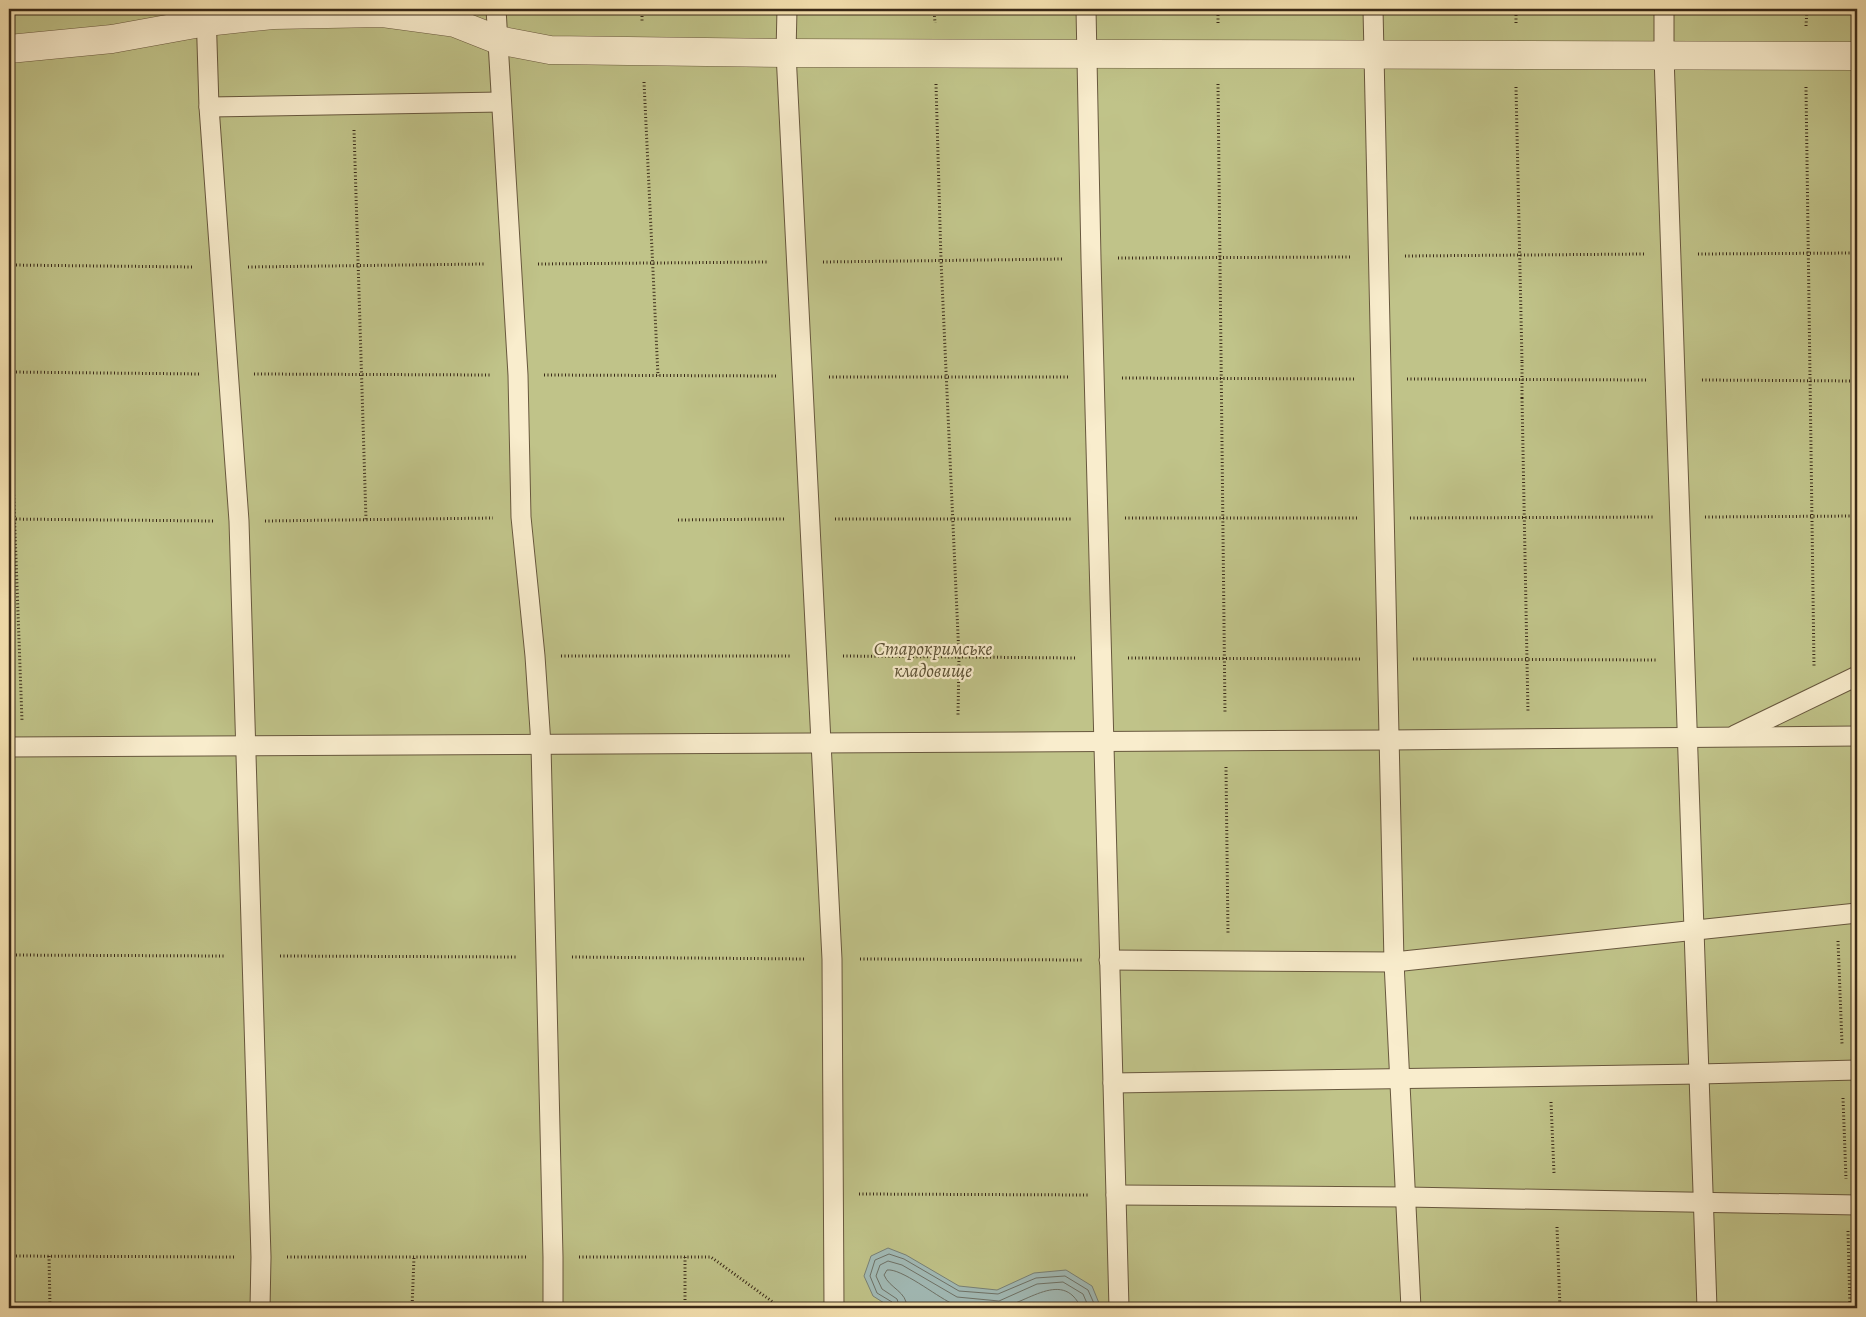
<svg xmlns="http://www.w3.org/2000/svg" width="1866" height="1317" font-family="Alegreya,serif">
  <style>
    .green { fill: #c0c389; stroke: #7c7650 }
    .water { fill: #a2bbb7; stroke: #788177 }
    .lines { fill: none; stroke-linecap: round; stroke-linejoin: round }
    .shore { stroke: #6e7267; stroke-width: 1 }
    .service-casing { stroke: #68583e; stroke-width: 21 }
    .minor-casing { stroke: #68583e; stroke-width: 29 }
    .path { stroke: #392917; stroke-width: 3; stroke-dasharray: 1 2.5; stroke-linecap: butt }
    .service { stroke: #f9edcd; stroke-width: 19 }
    .minor { stroke: #f9edcd; stroke-width: 28 }
    .path-bridge { stroke: #392917; stroke-width: 3; stroke-dasharray: 1 2.5; stroke-linecap: butt }
    .labels { text-anchor: middle; stroke-width: 4.5; stroke-linejoin: round; paint-order: stroke }
    .park-label { font-size: 19px; font-style: italic; fill: #5b5034; stroke: #f9edcd }
  </style>
  <rect width="100%" height="100%" fill="#f6e3b2"/>
  <filter id="stains"><feTurbulence type="fractalNoise" baseFrequency=".004" numOctaves="4"/><feColorMatrix values="0 0 0 0 .2 0 0 0 0 .09 0 0 0 0 .02 0 0 0 .5 -.17"/></filter>
  <radialGradient id="worn" r=".72"><stop offset=".6" stop-color="#630" stop-opacity="0"/><stop offset="1" stop-color="#630" stop-opacity=".3"/></radialGradient>
  <rect class="green" x="9" y="9" width="1848" height="1299"/>
  <polygon class="water" points="888,1248 906,1255 959,1286 997,1290 1034,1273 1066,1270 1092,1286 1101,1308 892,1308 873,1296 864,1276 871,1256"/>
  <g class="lines">
    <g class="shore">
      <polyline points="893,1308 892,1302 877,1293 870,1276 875,1260 889,1254 904,1259 959,1291 998,1294 1036,1278 1065,1276 1088,1290 1096,1308"/>
      <polyline points="900,1308 897,1299 882,1289 876,1276 880,1265 888,1261 902,1265 957,1297 999,1301 1037,1284 1063,1282 1083,1294 1089,1308"/>
      <path d="M 907,1308 C 907,1291 890,1289 884,1275 L 887,1270 C 901,1268 936,1296 951,1303 C 963,1308 980,1307 993,1308 C 1021,1310 1062,1265 1081,1308"/>
    </g>
    <defs>
      <g id="service">
        <polyline points="496,9 518,375 521,517 535,656 541,745 553,1257 553,1308"/>
        <polyline points="787,9 786,53 832,959 834,1308"/>
        <polyline points="1086,9 1091,259 1119,1308"/>
        <polyline points="1373,9 1394,962 1411,1308"/>
        <polyline points="1664,9 1664,56 1707,1308"/>
        <polyline points="206,10 209,107 239,521 261,1257 260,1308"/>
        <polyline points="209,107 501,102"/>
        <polyline points="1735,735 1857,676"/>
        <polyline points="9,747 1389,740 1857,736"/>
        <polyline points="1109,960 1394,962 1857,913"/>
        <polyline points="1113,1083 1699,1074 1857,1070"/>
        <polyline points="1116,1195 1406,1197 1857,1205"/>
      </g>
      <polyline id="minor" points="9,49 112,39 206,22 273,15 381,13 455,23 498,40 550,50 786,53 1857,56"/>
    </defs>
    <use href="#service" class="service-casing"/>
    <use href="#minor" class="minor-casing"/>
    <g class="path">
      <polyline points="642,9 642,21"/>
      <polyline points="934,9 935,23"/>
      <polyline points="1218,23 1218,9"/>
      <polyline points="1516,23 1516,9"/>
      <polyline points="1806,26 1807,9"/>
      <polyline points="644,82 658,376"/>
      <polyline points="936,84 941,260 959,657 958,715"/>
      <polyline points="1218,84 1225,713"/>
      <polyline points="1516,87 1522,362"/>
      <polyline points="1806,87 1814,666"/>
      <polyline points="354,130 366,520"/>
      <polyline points="1698,254 1857,253"/>
      <polyline points="1405,256 1644,254"/>
      <polyline points="1118,258 1352,257"/>
      <polyline points="823,262 1064,259"/>
      <polyline points="538,264 769,262"/>
      <polyline points="9,265 194,267"/>
      <polyline points="248,267 484,264"/>
      <polyline points="9,369 22,721"/>
      <polyline points="9,372 201,374"/>
      <polyline points="254,374 491,375"/>
      <polyline points="544,375 776,376"/>
      <polyline points="829,377 1068,377"/>
      <polyline points="1122,378 1356,379"/>
      <polyline points="1407,379 1648,380"/>
      <polyline points="1702,380 1857,381"/>
      <polyline points="1522,398 1528,713"/>
      <polyline points="1705,517 1857,516"/>
      <polyline points="1125,518 1357,518"/>
      <polyline points="1410,518 1654,517"/>
      <polyline points="9,519 213,521"/>
      <polyline points="835,519 1072,519"/>
      <polyline points="678,520 784,519"/>
      <polyline points="265,521 493,518"/>
      <polyline points="561,656 790,656"/>
      <polyline points="843,656 1075,658"/>
      <polyline points="1128,658 1360,659"/>
      <polyline points="1413,659 1657,660"/>
      <polyline points="1226,767 1228,933"/>
      <polyline points="1838,941 1842,1044"/>
      <polyline points="9,955 226,956"/>
      <polyline points="280,956 518,957"/>
      <polyline points="572,957 806,959"/>
      <polyline points="860,959 1083,960"/>
      <polyline points="1843,1098 1846,1179"/>
      <polyline points="1551,1102 1554,1173"/>
      <polyline points="859,1194 1090,1195"/>
      <polyline points="1557,1227 1560,1308"/>
      <polyline points="1848,1231 1850,1308"/>
      <polyline points="9,1256 236,1257"/>
      <polyline points="49,1256 50,1308"/>
      <polyline points="287,1257 526,1257"/>
      <polyline points="579,1257 711,1257 781,1308"/>
      <polyline points="685,1257 685,1308"/>
      <polyline points="412,1308 414,1257"/>
    </g>
    <use href="#service" class="service"/>
    <use href="#minor" class="minor"/>
    <polyline class="path-bridge" points="1522,362 1522,398"/>
  </g>
  <g class="labels">
    <g class="park-label">
      <text x="933" y="655">Старокримське<tspan x="933" dy="22">кладовище</tspan></text>
    </g>
  </g>
  <rect width="1866" height="1317" fill="none" stroke="#f6e3b2" stroke-width="30"/>
  <rect x="10" y="10" width="1846" height="1297" fill="none" stroke="#392917" stroke-width="2.5"/>
  <rect x="15" y="15" width="1836" height="1287" fill="none" stroke="#392917"/>
  <rect width="100%" height="100%" filter="url(#stains)"/>
  <rect width="100%" height="100%" fill="url(#worn)"/>
</svg>
